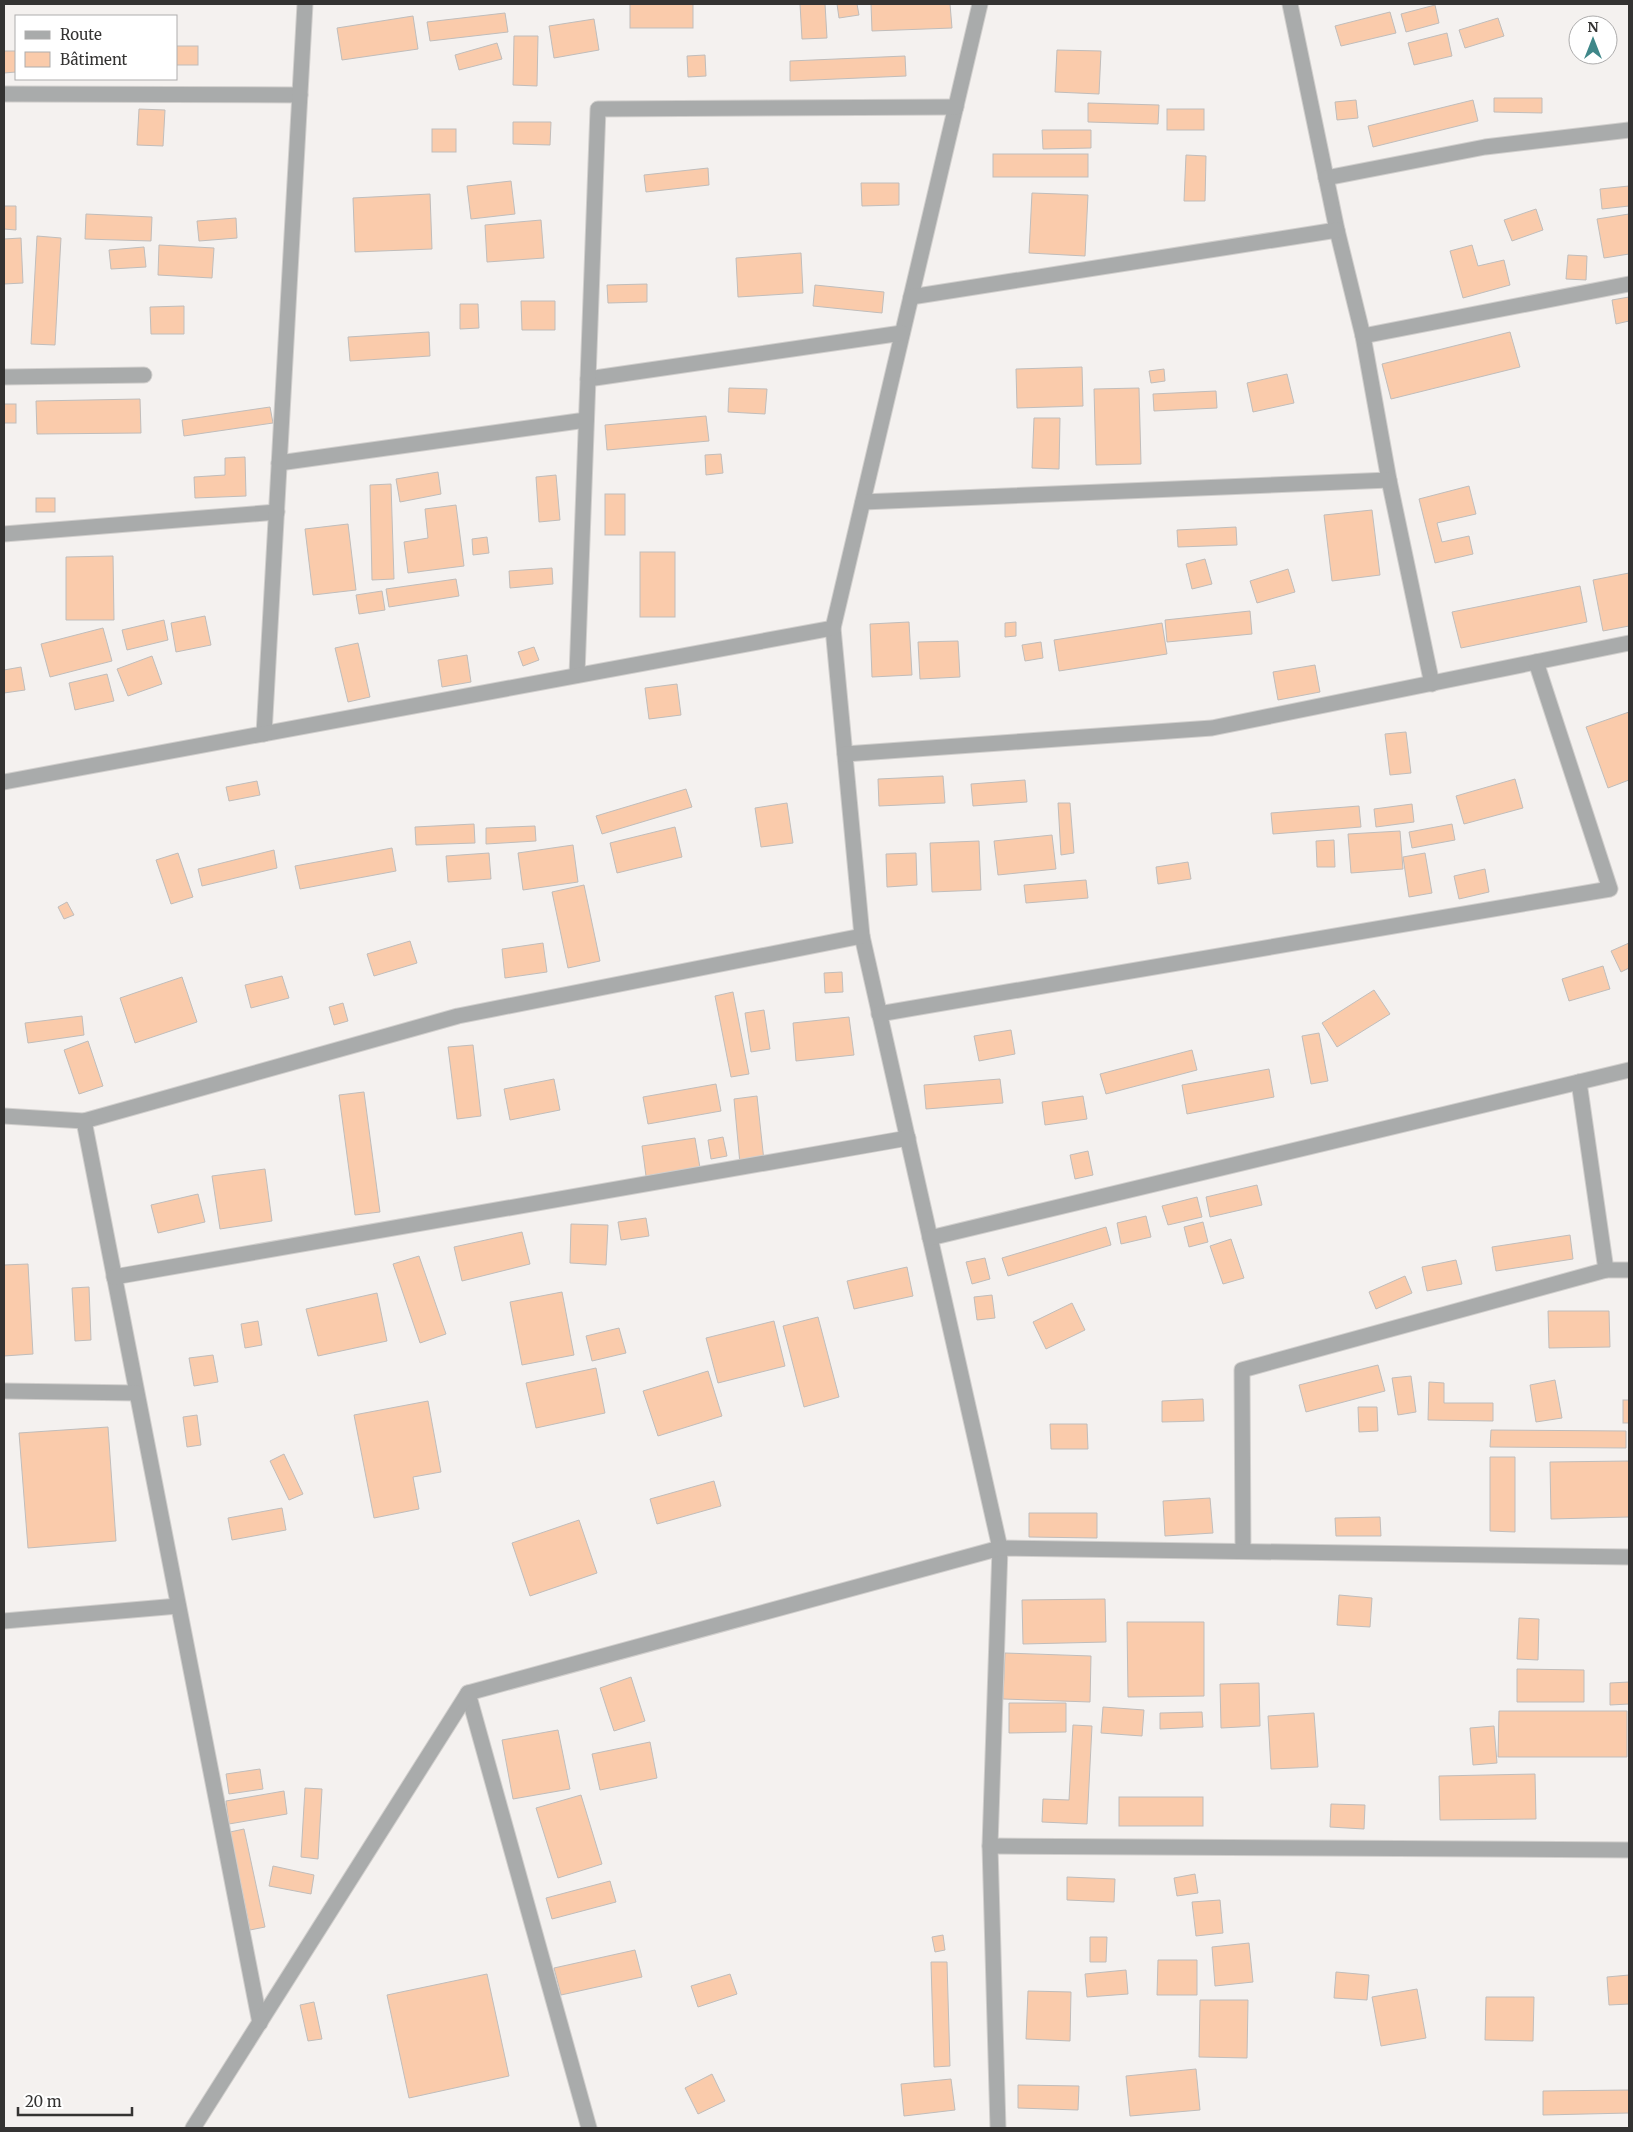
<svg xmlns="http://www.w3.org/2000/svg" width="1633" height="2132" font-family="Merriweather,serif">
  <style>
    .building { fill: #facbab; stroke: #c0bdbb }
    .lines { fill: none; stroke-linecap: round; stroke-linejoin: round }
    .street-casing { stroke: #d1cfcd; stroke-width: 17 }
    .street { stroke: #a9abab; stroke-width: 15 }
  </style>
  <rect width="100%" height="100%" fill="#f4f1ef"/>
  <g class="building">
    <rect x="630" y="4" width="63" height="24"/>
    <polygon points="800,4 825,4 827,38 802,39"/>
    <polygon points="837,4 857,4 859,15 839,18"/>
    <polygon points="871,4 950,4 952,28 872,31"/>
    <polygon points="1435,5 1439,23 1406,32 1401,14"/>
    <polygon points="1390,12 1396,33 1341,46 1335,26"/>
    <polygon points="505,13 508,32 430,41 427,22"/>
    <polygon points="413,16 418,49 342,60 337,28"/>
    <polygon points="1498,18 1504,36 1465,48 1459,30"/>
    <polygon points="594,19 599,50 554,58 549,26"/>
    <polygon points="1447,33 1452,56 1414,65 1408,43"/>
    <polygon points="514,36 538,36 537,86 513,85"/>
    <polygon points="497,43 502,59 459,70 455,55"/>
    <rect x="176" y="46" width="22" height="19"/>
    <polygon points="1057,50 1101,51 1099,94 1055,92"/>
    <polygon points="4,51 16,51 16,72 4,73"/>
    <polygon points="705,55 706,76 688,77 687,56"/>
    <polygon points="905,56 906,76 790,81 790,61"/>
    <polygon points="1494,98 1542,98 1542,113 1494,112"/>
    <polygon points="1356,100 1358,118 1337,120 1335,102"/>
    <polygon points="1473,100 1478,121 1373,147 1368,126"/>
    <polygon points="1088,103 1159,105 1158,124 1088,122"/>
    <polygon points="139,109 165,110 163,146 137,145"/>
    <rect x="1167" y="109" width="37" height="21"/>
    <polygon points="513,122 551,122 550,145 513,144"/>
    <rect x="432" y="129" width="24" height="23"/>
    <polygon points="1042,130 1091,130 1091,148 1043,149"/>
    <rect x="993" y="154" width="95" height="23"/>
    <polygon points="1186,155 1206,156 1205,201 1184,201"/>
    <polygon points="708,168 709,185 646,192 644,175"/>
    <polygon points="511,181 515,214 471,219 467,186"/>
    <polygon points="861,183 899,183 899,205 862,206"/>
    <polygon points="1629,186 1629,206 1602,209 1600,189"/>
    <polygon points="1032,193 1088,195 1085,256 1029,253"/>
    <polygon points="430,194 432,249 355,252 353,198"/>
    <polygon points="4,206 16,206 16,230 4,229"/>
    <polygon points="1536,209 1543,230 1512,241 1504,220"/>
    <polygon points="86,214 152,217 151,241 85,239"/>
    <polygon points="1629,214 1629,254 1604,258 1597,219"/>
    <polygon points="236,218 237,238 199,241 197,221"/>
    <polygon points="541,220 544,258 487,262 485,225"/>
    <polygon points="37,236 61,238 55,345 31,344"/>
    <polygon points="21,238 23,283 4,284 4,239"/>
    <polygon points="159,245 214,248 212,278 158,275"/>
    <polygon points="1472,245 1478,266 1504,260 1510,285 1463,298 1450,251"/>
    <polygon points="144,247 146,267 111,269 109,250"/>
    <polygon points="801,253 803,293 738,297 736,258"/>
    <polygon points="1568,255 1587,256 1586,280 1566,279"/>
    <polygon points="647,284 647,302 608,303 607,285"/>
    <polygon points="815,285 884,292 882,313 813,306"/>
    <polygon points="1629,297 1629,321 1616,324 1612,300"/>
    <polygon points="521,301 555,301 555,330 522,330"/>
    <polygon points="460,304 478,304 479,328 460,329"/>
    <polygon points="184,306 184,334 151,334 150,307"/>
    <polygon points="429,332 430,356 350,361 348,337"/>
    <polygon points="1510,332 1520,367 1391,399 1382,364"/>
    <polygon points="1082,367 1083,406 1017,408 1016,369"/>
    <polygon points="1164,369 1165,381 1151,383 1149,371"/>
    <polygon points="1287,374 1294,403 1253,412 1247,383"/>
    <polygon points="729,388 767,389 765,414 728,412"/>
    <polygon points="1139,388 1141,464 1096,465 1094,389"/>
    <polygon points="1216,391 1217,408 1154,411 1153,394"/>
    <polygon points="140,399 141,433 37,434 36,401"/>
    <rect x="4" y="404" width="12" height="19"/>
    <polygon points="270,407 273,423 184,436 182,420"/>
    <polygon points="706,416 709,441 607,450 605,425"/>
    <polygon points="1034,418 1060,418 1059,469 1032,468"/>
    <polygon points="721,454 723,473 706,475 705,455"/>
    <polygon points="245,457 246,496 195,498 194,477 225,475 225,458"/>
    <polygon points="438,472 441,494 400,502 396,479"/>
    <polygon points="556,475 560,520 539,522 536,477"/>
    <polygon points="391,484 394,579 372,580 370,485"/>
    <polygon points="1469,486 1476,514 1437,523 1442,542 1469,536 1473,554 1435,563 1419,499"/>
    <rect x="605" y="494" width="20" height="41"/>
    <rect x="36" y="498" width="19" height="14"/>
    <polygon points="456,505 464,566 408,573 404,542 428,538 425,509"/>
    <polygon points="1372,510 1380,575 1332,581 1324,515"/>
    <polygon points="348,524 356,590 313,595 305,529"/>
    <polygon points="1236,527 1237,545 1178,547 1177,530"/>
    <polygon points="487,537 489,553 473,555 472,539"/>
    <rect x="640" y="552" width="35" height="65"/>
    <polygon points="113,556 114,620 66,620 66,557"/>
    <polygon points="1205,559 1212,584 1192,589 1186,564"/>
    <polygon points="552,568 553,584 510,588 509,571"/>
    <polygon points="1288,569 1295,592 1257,603 1250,581"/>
    <polygon points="1629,573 1629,626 1603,631 1593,580"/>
    <polygon points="456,579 459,596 389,607 386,589"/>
    <polygon points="1580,586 1587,622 1461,648 1452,612"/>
    <polygon points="382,591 385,610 359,614 356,595"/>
    <polygon points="1250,611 1252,634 1167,642 1165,620"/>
    <polygon points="205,616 211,645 176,652 171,623"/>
    <polygon points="164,620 168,640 127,650 122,630"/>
    <polygon points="909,622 912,675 872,677 870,624"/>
    <polygon points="1016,622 1016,636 1005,637 1005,623"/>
    <polygon points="1162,623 1167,654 1059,671 1054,640"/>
    <polygon points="103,628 112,661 50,677 41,644"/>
    <polygon points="958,641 960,677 920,679 918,642"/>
    <polygon points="1041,642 1043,658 1025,661 1022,645"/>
    <polygon points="358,643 370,697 348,702 335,648"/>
    <polygon points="534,647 539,660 523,666 518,652"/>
    <polygon points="467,655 471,682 442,687 438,660"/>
    <polygon points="152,656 162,684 128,696 117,669"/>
    <polygon points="1315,665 1320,692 1278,700 1273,672"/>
    <polygon points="21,667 25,690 4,693 4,670"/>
    <polygon points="107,674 114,701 75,710 69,683"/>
    <polygon points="677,684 681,715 649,719 645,688"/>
    <polygon points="1629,712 1629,780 1608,788 1586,727"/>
    <polygon points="1406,732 1411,773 1390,775 1385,734"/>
    <polygon points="943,776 945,803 879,806 878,779"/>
    <polygon points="1515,779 1523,808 1464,824 1456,796"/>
    <polygon points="1025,780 1027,802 973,806 971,784"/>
    <polygon points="257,781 260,795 229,801 226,787"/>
    <polygon points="686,789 692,807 602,834 596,816"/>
    <polygon points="787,803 793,843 761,847 755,808"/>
    <polygon points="1058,803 1070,803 1074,853 1061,855"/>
    <polygon points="1412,804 1414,822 1376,827 1374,809"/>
    <polygon points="1359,806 1361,827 1273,834 1271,813"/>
    <polygon points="474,824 475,843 416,845 415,827"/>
    <polygon points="1452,824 1455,840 1412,848 1409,832"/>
    <polygon points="535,826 536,841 486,844 486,828"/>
    <polygon points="675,827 682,857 617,873 610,843"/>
    <polygon points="1400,831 1403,869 1351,873 1348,834"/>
    <polygon points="1052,835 1056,869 998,875 994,841"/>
    <polygon points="1334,840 1335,867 1317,867 1316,841"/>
    <polygon points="979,841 981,890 932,892 930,843"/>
    <polygon points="573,845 578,882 523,890 518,853"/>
    <polygon points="392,848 396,871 300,889 295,866"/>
    <polygon points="274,850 277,868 202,886 198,869"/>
    <polygon points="178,853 193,897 171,904 156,860"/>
    <polygon points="489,853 491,879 448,882 446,856"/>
    <polygon points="916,853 917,885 887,887 886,854"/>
    <polygon points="1425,853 1432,893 1409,897 1403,857"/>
    <polygon points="1188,862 1191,879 1158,884 1156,867"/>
    <polygon points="1485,869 1489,892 1459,899 1454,876"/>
    <polygon points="1086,880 1088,898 1026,903 1024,885"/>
    <polygon points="584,885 600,961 568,968 552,892"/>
    <polygon points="67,902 74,915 64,919 58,907"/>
    <polygon points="410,941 417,963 374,976 367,954"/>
    <polygon points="543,943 547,972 505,978 502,949"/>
    <polygon points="1629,943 1629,968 1621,972 1611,951"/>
    <polygon points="1603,966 1610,989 1569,1001 1562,979"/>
    <polygon points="842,972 843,992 825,993 824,973"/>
    <polygon points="282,976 289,998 251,1008 245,985"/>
    <polygon points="182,977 197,1022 135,1043 120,998"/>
    <polygon points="1374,990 1390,1014 1337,1047 1322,1023"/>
    <polygon points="733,992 749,1074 731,1077 715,996"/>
    <polygon points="343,1003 348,1021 334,1025 329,1007"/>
    <polygon points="764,1010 770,1049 751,1052 745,1013"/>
    <polygon points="82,1016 84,1035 28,1043 25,1023"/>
    <polygon points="849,1017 854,1055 796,1061 793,1023"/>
    <polygon points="1011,1030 1015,1054 979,1061 974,1036"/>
    <polygon points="1319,1033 1328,1081 1311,1084 1302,1036"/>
    <polygon points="88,1041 103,1086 79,1094 64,1050"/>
    <polygon points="473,1045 481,1116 457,1119 448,1047"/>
    <polygon points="1192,1050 1197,1070 1106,1094 1100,1074"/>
    <polygon points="1269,1069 1274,1097 1187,1114 1182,1085"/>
    <polygon points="554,1079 560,1110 510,1120 504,1089"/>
    <polygon points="1000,1079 1003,1103 926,1109 924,1085"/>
    <polygon points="716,1084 721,1111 648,1124 643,1097"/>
    <polygon points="364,1092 380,1212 355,1215 339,1095"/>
    <polygon points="757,1096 764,1161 740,1164 734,1099"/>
    <polygon points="1083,1096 1087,1119 1045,1125 1042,1102"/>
    <polygon points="723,1137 727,1156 711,1159 708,1140"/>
    <polygon points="695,1138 700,1168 646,1176 642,1146"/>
    <polygon points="1088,1151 1093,1175 1075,1179 1070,1155"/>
    <polygon points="265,1169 272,1221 220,1229 212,1176"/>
    <polygon points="1257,1185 1262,1205 1210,1217 1206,1197"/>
    <polygon points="198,1194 205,1222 158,1233 151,1205"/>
    <polygon points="1197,1197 1202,1217 1168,1225 1162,1206"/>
    <polygon points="1146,1216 1151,1237 1121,1244 1117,1223"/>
    <polygon points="646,1218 649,1236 621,1240 618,1222"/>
    <polygon points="1203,1222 1208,1242 1189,1247 1184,1227"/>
    <polygon points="571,1224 608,1225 606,1265 570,1263"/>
    <polygon points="1106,1227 1111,1245 1008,1276 1002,1258"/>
    <polygon points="522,1232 530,1264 462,1281 454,1247"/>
    <polygon points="1570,1235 1573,1259 1496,1271 1492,1247"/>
    <polygon points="1231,1239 1244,1278 1223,1284 1210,1246"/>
    <polygon points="419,1256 446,1334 420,1343 393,1264"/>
    <polygon points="985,1258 990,1279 972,1284 966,1262"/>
    <polygon points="1456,1260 1462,1284 1427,1291 1422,1267"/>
    <polygon points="28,1264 33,1354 4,1356 4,1265"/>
    <polygon points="907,1267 913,1296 854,1309 847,1281"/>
    <polygon points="1405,1276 1412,1293 1376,1309 1369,1292"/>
    <polygon points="89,1287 91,1340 75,1341 72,1288"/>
    <polygon points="562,1292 574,1355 522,1365 510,1302"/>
    <polygon points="377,1293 387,1341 318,1356 306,1309"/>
    <polygon points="992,1295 995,1318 977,1320 974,1297"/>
    <polygon points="1072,1303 1085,1330 1046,1349 1033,1322"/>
    <polygon points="1548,1311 1609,1311 1610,1347 1549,1348"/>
    <polygon points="818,1317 839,1397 804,1407 783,1326"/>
    <polygon points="258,1321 262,1345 245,1348 241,1324"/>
    <polygon points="774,1321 785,1366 718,1383 706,1338"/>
    <polygon points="619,1328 626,1353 592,1361 586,1336"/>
    <polygon points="213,1355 218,1382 194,1386 189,1358"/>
    <polygon points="1378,1365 1385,1391 1306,1412 1299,1385"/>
    <polygon points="596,1368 605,1413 536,1428 526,1383"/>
    <polygon points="708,1371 722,1416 658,1436 643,1391"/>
    <polygon points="1411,1376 1416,1412 1398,1415 1392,1378"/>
    <polygon points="1555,1380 1562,1418 1536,1422 1530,1385"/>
    <polygon points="1429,1382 1444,1383 1444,1403 1493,1403 1493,1421 1428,1420"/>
    <polygon points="1203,1399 1204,1421 1162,1422 1162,1401"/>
    <rect x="1623" y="1400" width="6" height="23"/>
    <polygon points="428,1401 441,1472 413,1477 419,1509 374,1518 354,1415"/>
    <polygon points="1358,1407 1377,1407 1378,1431 1359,1432"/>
    <polygon points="197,1415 201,1445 187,1447 183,1417"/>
    <polygon points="1050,1424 1087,1424 1088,1449 1051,1449"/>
    <polygon points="108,1427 116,1541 28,1548 19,1433"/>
    <polygon points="1491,1430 1626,1431 1626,1448 1490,1447"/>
    <polygon points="284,1454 303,1494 289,1500 270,1461"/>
    <polygon points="1490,1457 1515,1457 1515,1532 1490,1531"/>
    <polygon points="1629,1461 1629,1517 1551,1519 1550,1462"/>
    <polygon points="714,1481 721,1506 657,1524 650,1499"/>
    <polygon points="1210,1498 1213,1533 1165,1536 1163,1501"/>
    <polygon points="282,1508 286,1530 232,1540 228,1518"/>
    <polygon points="1029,1513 1097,1513 1097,1538 1029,1537"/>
    <polygon points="1380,1517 1381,1536 1336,1536 1335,1518"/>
    <polygon points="579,1520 597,1573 530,1596 512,1543"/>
    <polygon points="1339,1595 1372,1598 1370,1627 1337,1625"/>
    <polygon points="1105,1599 1106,1642 1023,1644 1022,1600"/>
    <polygon points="1519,1618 1539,1619 1538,1660 1517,1659"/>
    <polygon points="1127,1622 1204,1622 1204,1696 1128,1697"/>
    <polygon points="1005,1653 1091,1656 1090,1702 1003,1699"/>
    <polygon points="1517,1669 1584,1670 1584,1702 1517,1702"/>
    <polygon points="631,1677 645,1721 614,1731 600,1688"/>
    <polygon points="1629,1682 1629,1704 1610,1705 1610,1683"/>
    <polygon points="1259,1683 1260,1726 1221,1728 1220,1684"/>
    <polygon points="1009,1703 1066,1703 1066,1732 1009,1733"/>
    <polygon points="1103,1707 1144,1710 1142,1736 1101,1733"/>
    <polygon points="1499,1711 1627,1711 1627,1757 1498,1757"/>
    <polygon points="1202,1712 1203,1727 1160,1729 1160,1713"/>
    <polygon points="1314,1713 1318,1767 1271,1769 1268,1716"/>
    <polygon points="1073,1725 1092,1726 1087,1824 1042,1822 1043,1799 1069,1800"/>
    <polygon points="1494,1726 1497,1763 1473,1765 1470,1728"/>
    <polygon points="558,1730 570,1789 513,1799 502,1740"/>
    <polygon points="650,1742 657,1778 600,1790 592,1754"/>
    <polygon points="260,1769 263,1789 229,1794 226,1774"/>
    <polygon points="1535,1774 1536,1819 1440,1820 1439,1776"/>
    <polygon points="305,1788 322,1789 318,1859 301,1857"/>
    <polygon points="284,1791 287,1814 229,1824 226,1801"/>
    <polygon points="581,1795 602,1864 558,1878 536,1808"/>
    <rect x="1119" y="1797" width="84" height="29"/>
    <polygon points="1331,1804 1365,1805 1364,1829 1330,1827"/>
    <polygon points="244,1829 265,1927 250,1930 230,1832"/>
    <polygon points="273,1866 314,1875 311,1894 269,1886"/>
    <polygon points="1195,1874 1198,1893 1177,1896 1174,1878"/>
    <polygon points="1067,1877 1115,1879 1114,1902 1067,1900"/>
    <polygon points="610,1881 616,1902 552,1919 546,1898"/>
    <polygon points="1220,1900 1223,1933 1196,1936 1192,1902"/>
    <polygon points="943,1935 945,1950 935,1952 932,1937"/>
    <polygon points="1090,1937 1107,1937 1106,1962 1090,1962"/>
    <polygon points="1249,1943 1253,1982 1215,1986 1212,1947"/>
    <polygon points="635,1950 642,1977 561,1995 554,1968"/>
    <polygon points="1158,1960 1197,1960 1197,1995 1157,1995"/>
    <polygon points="931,1962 947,1962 950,2066 934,2067"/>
    <polygon points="1126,1970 1128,1994 1087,1997 1085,1974"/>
    <polygon points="1336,1972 1369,1975 1367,2000 1334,1998"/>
    <polygon points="487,1974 509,2076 409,2098 387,1995"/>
    <polygon points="730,1974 737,1994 698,2007 691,1986"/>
    <polygon points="1629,1975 1629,2004 1609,2005 1607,1977"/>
    <polygon points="1417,1989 1426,2038 1381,2046 1372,1997"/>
    <polygon points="1028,1991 1071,1992 1070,2041 1026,2039"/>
    <polygon points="1486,1997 1534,1997 1533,2041 1485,2040"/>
    <polygon points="1200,2000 1248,2000 1247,2058 1199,2057"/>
    <polygon points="314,2002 322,2039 308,2041 300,2005"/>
    <polygon points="1196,2069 1200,2110 1130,2116 1126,2076"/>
    <polygon points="712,2074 725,2101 698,2114 685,2088"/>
    <polygon points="951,2079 955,2110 904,2116 901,2084"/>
    <polygon points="1018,2085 1079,2086 1078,2110 1018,2108"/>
    <polygon points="1629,2090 1629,2113 1543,2115 1543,2091"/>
  </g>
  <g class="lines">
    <defs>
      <g id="street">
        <polyline points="980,4 833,628 862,936 1000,1548 990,1846 998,2128"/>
        <polyline points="1290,4 1337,230 1363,336 1389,480 1432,684"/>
        <polyline points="4,94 300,95"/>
        <polyline points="1326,178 1485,147 1629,130"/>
        <polyline points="911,297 1337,230"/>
        <polyline points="1363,336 1629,284"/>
        <polyline points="4,377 144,375"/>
        <polyline points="588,379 902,333"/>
        <polyline points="279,463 586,420"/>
        <polyline points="863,502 1389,480"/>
        <polyline points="4,534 277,512"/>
        <polyline points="577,675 598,109 956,107"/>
        <polyline points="264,734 305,4"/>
        <polyline points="845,754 1212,728 1629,643"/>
        <polyline points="4,782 833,628"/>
        <polyline points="879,1014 1610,889 1536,662"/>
        <polyline points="1579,1082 1606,1270"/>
        <polyline points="4,1116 84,1121 458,1016 862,936"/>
        <polyline points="84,1121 260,2023"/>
        <polyline points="930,1238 1629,1070"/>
        <polyline points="114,1277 908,1138"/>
        <polyline points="4,1391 136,1393"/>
        <polyline points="1243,1551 1242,1370 1606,1270 1629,1270"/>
        <polyline points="4,1621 178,1606"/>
        <polyline points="468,1693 589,2128"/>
        <polyline points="990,1846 1629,1850"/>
        <polyline points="193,2128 468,1693 1000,1548 1629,1557"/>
      </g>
    </defs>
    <use href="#street" class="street-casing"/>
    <use href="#street" class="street"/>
  </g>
  <rect width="1633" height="2132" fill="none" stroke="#343332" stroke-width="10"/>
  <rect x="15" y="15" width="162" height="65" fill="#ffffff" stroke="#aeadad"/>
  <rect x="25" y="31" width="25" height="8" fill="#a9abab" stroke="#aeadad"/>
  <text x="60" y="40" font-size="15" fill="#343332">Route</text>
  <rect x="25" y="52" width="25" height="15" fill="#facbab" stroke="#aeadad"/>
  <text x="60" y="65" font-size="15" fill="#343332">Bâtiment</text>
  <g transform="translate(1593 40)"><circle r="24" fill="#ffffff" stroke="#aeadad"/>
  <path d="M0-4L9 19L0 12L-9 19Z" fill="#3f8789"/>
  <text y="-8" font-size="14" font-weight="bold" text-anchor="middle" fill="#343332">N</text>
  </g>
  <path d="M18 2107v8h114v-8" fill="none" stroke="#343332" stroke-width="2.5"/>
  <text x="25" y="2107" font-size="15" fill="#343332" stroke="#ffffff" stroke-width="4" paint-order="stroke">20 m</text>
</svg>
